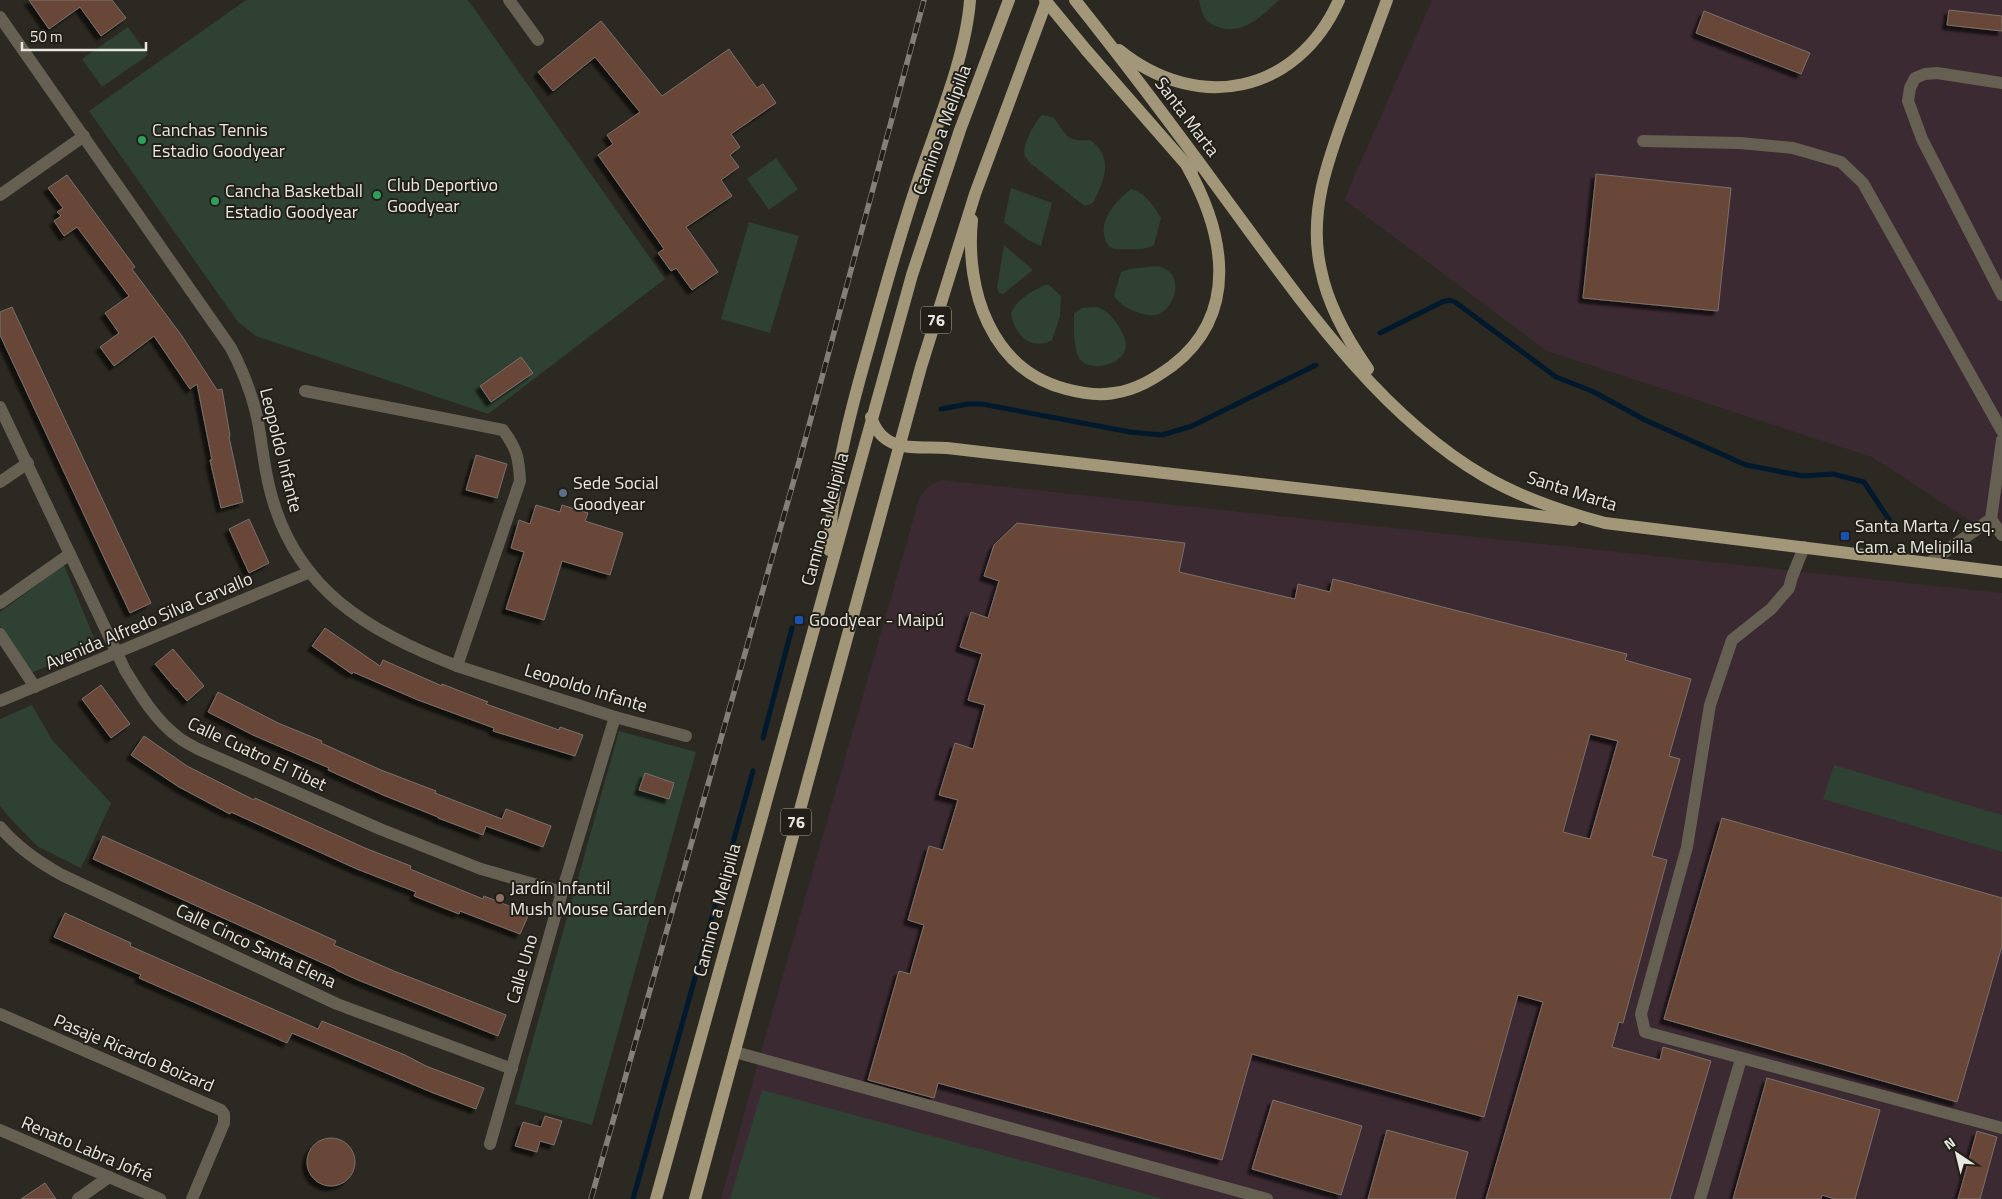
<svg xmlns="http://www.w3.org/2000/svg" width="2002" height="1199" font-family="'Titillium Web',sans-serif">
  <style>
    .industrial { fill: #3c2a32 }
    .green { fill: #2e4132 }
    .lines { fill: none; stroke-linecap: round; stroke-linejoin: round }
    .stream { stroke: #00192c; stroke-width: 5 }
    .building { fill: #684638; stroke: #7a706b; fill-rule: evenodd; filter: url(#shadow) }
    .minor { stroke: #656052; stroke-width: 12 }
    .major { stroke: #a29778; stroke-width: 12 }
    .rail-casing { stroke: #818079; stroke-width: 5.5 }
    .rail { stroke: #211f18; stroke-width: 4; stroke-dasharray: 11; stroke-linecap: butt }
    .major-bridge { stroke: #a29778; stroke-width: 12 }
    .leisure-dot { fill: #2e9e5b; stroke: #211f18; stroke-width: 2 }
    .service-dot { fill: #5c6f8a; stroke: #211f18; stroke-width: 2 }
    .transit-dot { fill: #1a4fb4; stroke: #211f18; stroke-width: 2 }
    .education-dot { fill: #8d6e63; stroke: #211f18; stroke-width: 2 }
    .labels { text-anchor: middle; stroke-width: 4; stroke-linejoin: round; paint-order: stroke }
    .shield { fill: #211f18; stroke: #acaba5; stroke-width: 1 }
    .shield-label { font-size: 16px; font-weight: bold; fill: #e8e7e2 }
    .street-label { font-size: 18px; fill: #e8e7e2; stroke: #211f18 }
    .poi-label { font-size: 18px; fill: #e8e7e2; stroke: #211f18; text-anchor: start }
  </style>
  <defs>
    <filter id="shadow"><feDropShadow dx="-4.5" dy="4.5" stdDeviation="1" flood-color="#0009"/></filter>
  </defs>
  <rect width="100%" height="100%" fill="#2b2921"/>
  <g class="industrial">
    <polygon points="1432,0 2002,0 2002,531 1972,522 1872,457 1547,351 1344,200"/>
    <polygon points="941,480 2002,593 2002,1199 721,1199 759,1059 920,496 929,486"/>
  </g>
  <g class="green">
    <polygon points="246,0 468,0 665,279 488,414 256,336 238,322 89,111"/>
    <path d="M 1199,0 L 1279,0 C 1262,16 1243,36 1218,27 C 1204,22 1202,14 1199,0 Z"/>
    <polygon points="128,27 148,55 102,87 82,59"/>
    <path d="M 1042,115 L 1053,117 C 1067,135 1066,142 1090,140 C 1115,158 1104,181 1093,203 L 1086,206 L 1082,204 L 1030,163 C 1028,160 1026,158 1025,156 C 1021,146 1035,122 1042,115 Z"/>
    <polygon points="776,158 798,189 769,210 747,179"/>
    <polygon points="1011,188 1052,203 1041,246 1028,240 1004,222"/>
    <path d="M 1131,189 C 1146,193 1153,205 1161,218 L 1154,245 C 1147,249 1136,250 1128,249 C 1123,249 1116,250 1112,248 C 1107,246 1105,240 1104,235 C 1101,217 1117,200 1131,189 Z"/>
    <polygon points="749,222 799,236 770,333 721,319"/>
    <polygon points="1004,245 1033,270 1003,294 999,293 997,288"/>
    <path d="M 1158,266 C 1187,273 1175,310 1156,315 C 1149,316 1142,314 1136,312 C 1128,309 1119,303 1114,296 L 1121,272 L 1129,269 Z"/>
    <path d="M 1045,285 L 1049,285 L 1061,296 L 1060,316 L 1052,340 C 1030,352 1014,334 1011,313 C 1016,300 1033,290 1045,285 Z"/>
    <path d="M 1097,307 C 1106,310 1112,316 1117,324 C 1121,329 1126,339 1126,345 C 1126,365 1087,375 1078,356 C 1073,343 1074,327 1074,314 L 1082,308 Z"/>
    <polygon points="64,565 97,645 31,673 0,626 0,612"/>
    <polygon points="32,705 52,740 111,803 81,868 37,846 10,818 0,806 0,719"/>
    <polygon points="619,731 696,752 592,1125 515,1104"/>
    <polygon points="1834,765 2002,815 2002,852 1823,799"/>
    <polygon points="762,1090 1165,1199 730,1199"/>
  </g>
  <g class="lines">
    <g class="stream">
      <polyline points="1380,333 1442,302 1449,300 1455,302 1556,377 1592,391 1645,420 1746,465 1803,476 1833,474 1864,482 1890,521"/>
      <polyline points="941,409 968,404 982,404 1130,432 1162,435 1192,426 1316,365"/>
      <polyline points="763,738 792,628"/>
      <polyline points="633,1199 753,771"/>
    </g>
  </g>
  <g class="building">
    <polygon points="29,0 112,0 126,18 101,36 80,7 49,29"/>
    <polygon points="1949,10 2002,16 2002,31 1947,25"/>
    <polygon points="1704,11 1810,53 1801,74 1696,33"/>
    <polygon points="601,21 662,96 729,49 757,88 763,84 776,103 731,134 740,147 730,155 739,167 721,180 732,196 686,227 718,272 692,290 676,268 671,271 658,253 664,249 598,155 613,144 607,135 640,112 595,57 553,91 538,72"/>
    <polygon points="1596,174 1731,188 1718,311 1583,298"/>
    <polygon points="67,175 135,267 132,269 182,336 217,390 222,389 230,436 229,437 243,502 221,508 210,460 212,460 197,384 190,389 154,336 114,366 100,347 119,333 105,313 129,296 77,227 64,236 54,221 61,216 57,212 63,208 48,188"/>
    <polygon points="12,307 151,603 130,613 0,335 0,312"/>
    <polygon points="521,357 533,373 491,402 480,386"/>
    <polygon points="476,455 507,464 497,498 466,490"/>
    <polygon points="536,505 560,512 562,505 588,513 585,521 623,533 610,575 562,561 544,620 506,609 524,552 511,548 519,520 530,524"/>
    <polygon points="249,519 269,563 249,573 229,529"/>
    <path d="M 1017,523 L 1185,543 L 1179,572 L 1295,599 L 1298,584 L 1330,592 L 1333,579 L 1627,654 L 1625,660 L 1691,679 L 1669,756 L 1680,759 L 1652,856 L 1667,860 L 1623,1023 L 1619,1022 L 1612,1047 L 1660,1060 L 1663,1047 L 1711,1061 L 1670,1199 L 1486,1199 L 1543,1002 L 1518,995 L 1484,1117 L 1252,1054 L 1222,1160 L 938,1083 L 934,1098 L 868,1080 L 899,971 L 910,974 L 924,925 L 908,920 L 929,846 L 943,850 L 958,800 L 939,795 L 955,743 L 973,749 L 985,705 L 968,700 L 982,654 L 960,647 L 971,612 L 988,618 L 999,581 L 984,576 L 994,545 ZM 1590,734 L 1618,741 L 1590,839 L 1563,832 Z"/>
    <polygon points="325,628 380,666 383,660 442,686 442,684 488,702 486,704 559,730 560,727 583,735 575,756 493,731 494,728 418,700 353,672 352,674 312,646"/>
    <polygon points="173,649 204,686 187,701 177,689 178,688 176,689 155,664"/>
    <polygon points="101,685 130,724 111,738 82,699"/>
    <polygon points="218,692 278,723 322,741 321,743 381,770 436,791 435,793 502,819 506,809 551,826 543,847 486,826 483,835 438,818 438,817 383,795 328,770 329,768 253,735 208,712"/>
    <polygon points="144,736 187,766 254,800 255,798 365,848 411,866 410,869 483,899 484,896 529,914 520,934 460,911 459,914 414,896 416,892 357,869 231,812 230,814 179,787 131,755"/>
    <polygon points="645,773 674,783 669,799 639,790"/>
    <polygon points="1722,818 2002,898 2002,946 1957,1102 1664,1019"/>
    <polygon points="103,836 336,941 334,945 394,971 506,1015 498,1036 358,980 336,970 336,969 93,859"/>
    <polygon points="65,913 131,943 130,946 318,1029 322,1021 405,1055 426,1066 484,1088 476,1109 431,1092 292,1033 287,1043 139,978 141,975 54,937"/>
    <polygon points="1767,1078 1880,1110 1855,1199 1835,1199 1822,1195 1821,1199 1733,1199"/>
    <polygon points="1273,1100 1362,1126 1341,1195 1252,1169"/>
    <polygon points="545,1116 562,1121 554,1145 540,1141 537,1152 515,1146 523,1122 541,1127"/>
    <polygon points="1387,1130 1468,1152 1455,1199 1368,1199"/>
    <polygon points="1977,1131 1997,1137 1980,1199 1958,1199"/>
    <circle cx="331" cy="1162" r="24"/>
    <polygon points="45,1183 56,1199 21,1199"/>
  </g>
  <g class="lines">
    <g class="minor">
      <polyline points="509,0 538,40"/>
      <path d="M 0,17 L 231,348 C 245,375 256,404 260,434 C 263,453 265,471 270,490 C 295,590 368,631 457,666 L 615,717 L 686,736"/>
      <polyline points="2002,83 1937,73 1925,74 1915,78 1910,88 1908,101 1922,139 2002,295"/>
      <polyline points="1643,141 1740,143 1793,148 1841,162 1863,183 2002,431"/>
      <polyline points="0,195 84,136"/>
      <path d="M 305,391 L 503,430 C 517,449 519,458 520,481 L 457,666"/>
      <path d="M 0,407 L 125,670 C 139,693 155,720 178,737 C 184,742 191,745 198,749 L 380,829 L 481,869 L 562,892"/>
      <polyline points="2002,440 1991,519 2002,535"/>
      <polyline points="0,482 28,463"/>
      <polyline points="1804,547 1792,577 1789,588 1771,609 1732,640 1710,705 1687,847 1641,1014 1645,1032 2002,1128"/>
      <polyline points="1929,563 1991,519"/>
      <polyline points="0,603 70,554"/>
      <polyline points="0,634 35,687"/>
      <polyline points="0,701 310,572"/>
      <path d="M 0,827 C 18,848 38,862 62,875 L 337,1004 L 512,1069"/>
      <polyline points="0,1014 221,1110 224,1114 224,1123 192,1199"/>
      <polyline points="735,1052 1267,1199"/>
      <polyline points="0,1130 160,1199"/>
      <polyline points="490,1144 562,892 615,717"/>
      <polyline points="78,1199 109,1177"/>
      <polyline points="1700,1199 1741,1059"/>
    </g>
    <g class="major">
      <path d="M 1075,0 C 1126,64 1175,129 1223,195 C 1297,295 1375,412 1484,476 C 1522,498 1563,512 1605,523 L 2002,572"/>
      <path d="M 1119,50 C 1198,114 1297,94 1339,0"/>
      <polyline points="1087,51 1192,171"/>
      <path d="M 972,220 C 965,290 991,370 1066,389 C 1081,393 1098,396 1114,393 C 1136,390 1154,379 1172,366 C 1241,313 1224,232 1187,166"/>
      <path d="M 1368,369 C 1347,339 1328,306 1321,270 C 1307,211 1330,154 1350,100 C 1362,67 1375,33 1387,0"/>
      <path d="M 871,417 C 883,454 915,446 947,448 L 1573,520"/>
      <path d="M 829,550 C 832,481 850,412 869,346 C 885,288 901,231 920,175 C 938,122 966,55 970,0"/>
      <polyline points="656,1199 912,275 960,130 1009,0"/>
      <polyline points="695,1199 807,784 921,367 975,194 1047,0"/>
    </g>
    <defs>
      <polyline id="rail" points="591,1199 801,455 924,0"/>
    </defs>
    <use href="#rail" class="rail-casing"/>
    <use href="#rail" class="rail"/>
    <polyline class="major-bridge" points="1045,0 1087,51"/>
  </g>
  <g class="leisure-dot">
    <circle cx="142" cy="140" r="5"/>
    <circle cx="377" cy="195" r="5"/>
    <circle cx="215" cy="201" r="5"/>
  </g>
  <circle class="service-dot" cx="563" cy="493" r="5"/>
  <g class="transit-dot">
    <rect x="1840" y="531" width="10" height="10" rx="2.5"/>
    <rect x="794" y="615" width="10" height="10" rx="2.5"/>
  </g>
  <circle class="education-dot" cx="500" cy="898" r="5"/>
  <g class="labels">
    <g class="shield">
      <rect x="921" y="306.5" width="30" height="27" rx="4"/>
      <rect x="781" y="808.5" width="30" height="27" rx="4"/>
    </g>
    <g class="shield-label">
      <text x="936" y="326">76</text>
      <text x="796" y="828">76</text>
    </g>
    <g class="street-label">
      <text transform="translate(1187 117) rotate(53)" y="6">Santa Marta</text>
      <text transform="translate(942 130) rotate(-70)" y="6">Camino a Melipilla</text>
      <text transform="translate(281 450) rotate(76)" y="6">Leopoldo Infante</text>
      <text transform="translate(1572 491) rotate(18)" y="6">Santa Marta</text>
      <text transform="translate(825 519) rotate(-75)" y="6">Camino a Melipilla</text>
      <text transform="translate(149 621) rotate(-23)" y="6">Avenida Alfredo Silva Carvallo</text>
      <text transform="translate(586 688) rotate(17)" y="6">Leopoldo Infante</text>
      <text transform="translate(257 754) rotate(25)" y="6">Calle Cuatro El Tibet</text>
      <text transform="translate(717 910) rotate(-75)" y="6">Camino a Melipilla</text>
      <text transform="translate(256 946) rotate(25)" y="6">Calle Cinco Santa Elena</text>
      <text transform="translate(522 969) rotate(-74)" y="6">Calle Uno</text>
      <text transform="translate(134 1053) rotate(23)" y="6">Pasaje Ricardo Boizard</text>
      <text transform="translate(87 1149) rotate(23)" y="6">Renato Labra Jofré</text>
    </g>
    <g class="poi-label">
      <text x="152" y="136">Canchas Tennis<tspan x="152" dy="21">Estadio Goodyear</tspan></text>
      <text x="387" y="191">Club Deportivo<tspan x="387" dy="21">Goodyear</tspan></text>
      <text x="225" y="197">Cancha Basketball<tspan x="225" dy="21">Estadio Goodyear</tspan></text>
      <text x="573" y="489">Sede Social<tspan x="573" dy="21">Goodyear</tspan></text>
      <text x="1855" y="532">Santa Marta / esq.<tspan x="1855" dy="21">Cam. a Melipilla</tspan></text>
      <text x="809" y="626">Goodyear - Maipú</text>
      <text x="510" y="894">Jardín Infantil<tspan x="510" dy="21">Mush Mouse Garden</tspan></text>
    </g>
  </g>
  <g transform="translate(1957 1154) rotate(325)" stroke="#211f18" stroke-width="4" paint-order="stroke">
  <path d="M0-4L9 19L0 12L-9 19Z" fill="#e8e7e2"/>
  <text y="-8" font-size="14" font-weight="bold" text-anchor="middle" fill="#e8e7e2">N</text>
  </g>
  <path d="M22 42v8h124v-8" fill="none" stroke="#e8e7e2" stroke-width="2.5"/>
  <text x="30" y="42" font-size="15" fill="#e8e7e2" stroke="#211f18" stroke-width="4" paint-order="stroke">50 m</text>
</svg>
